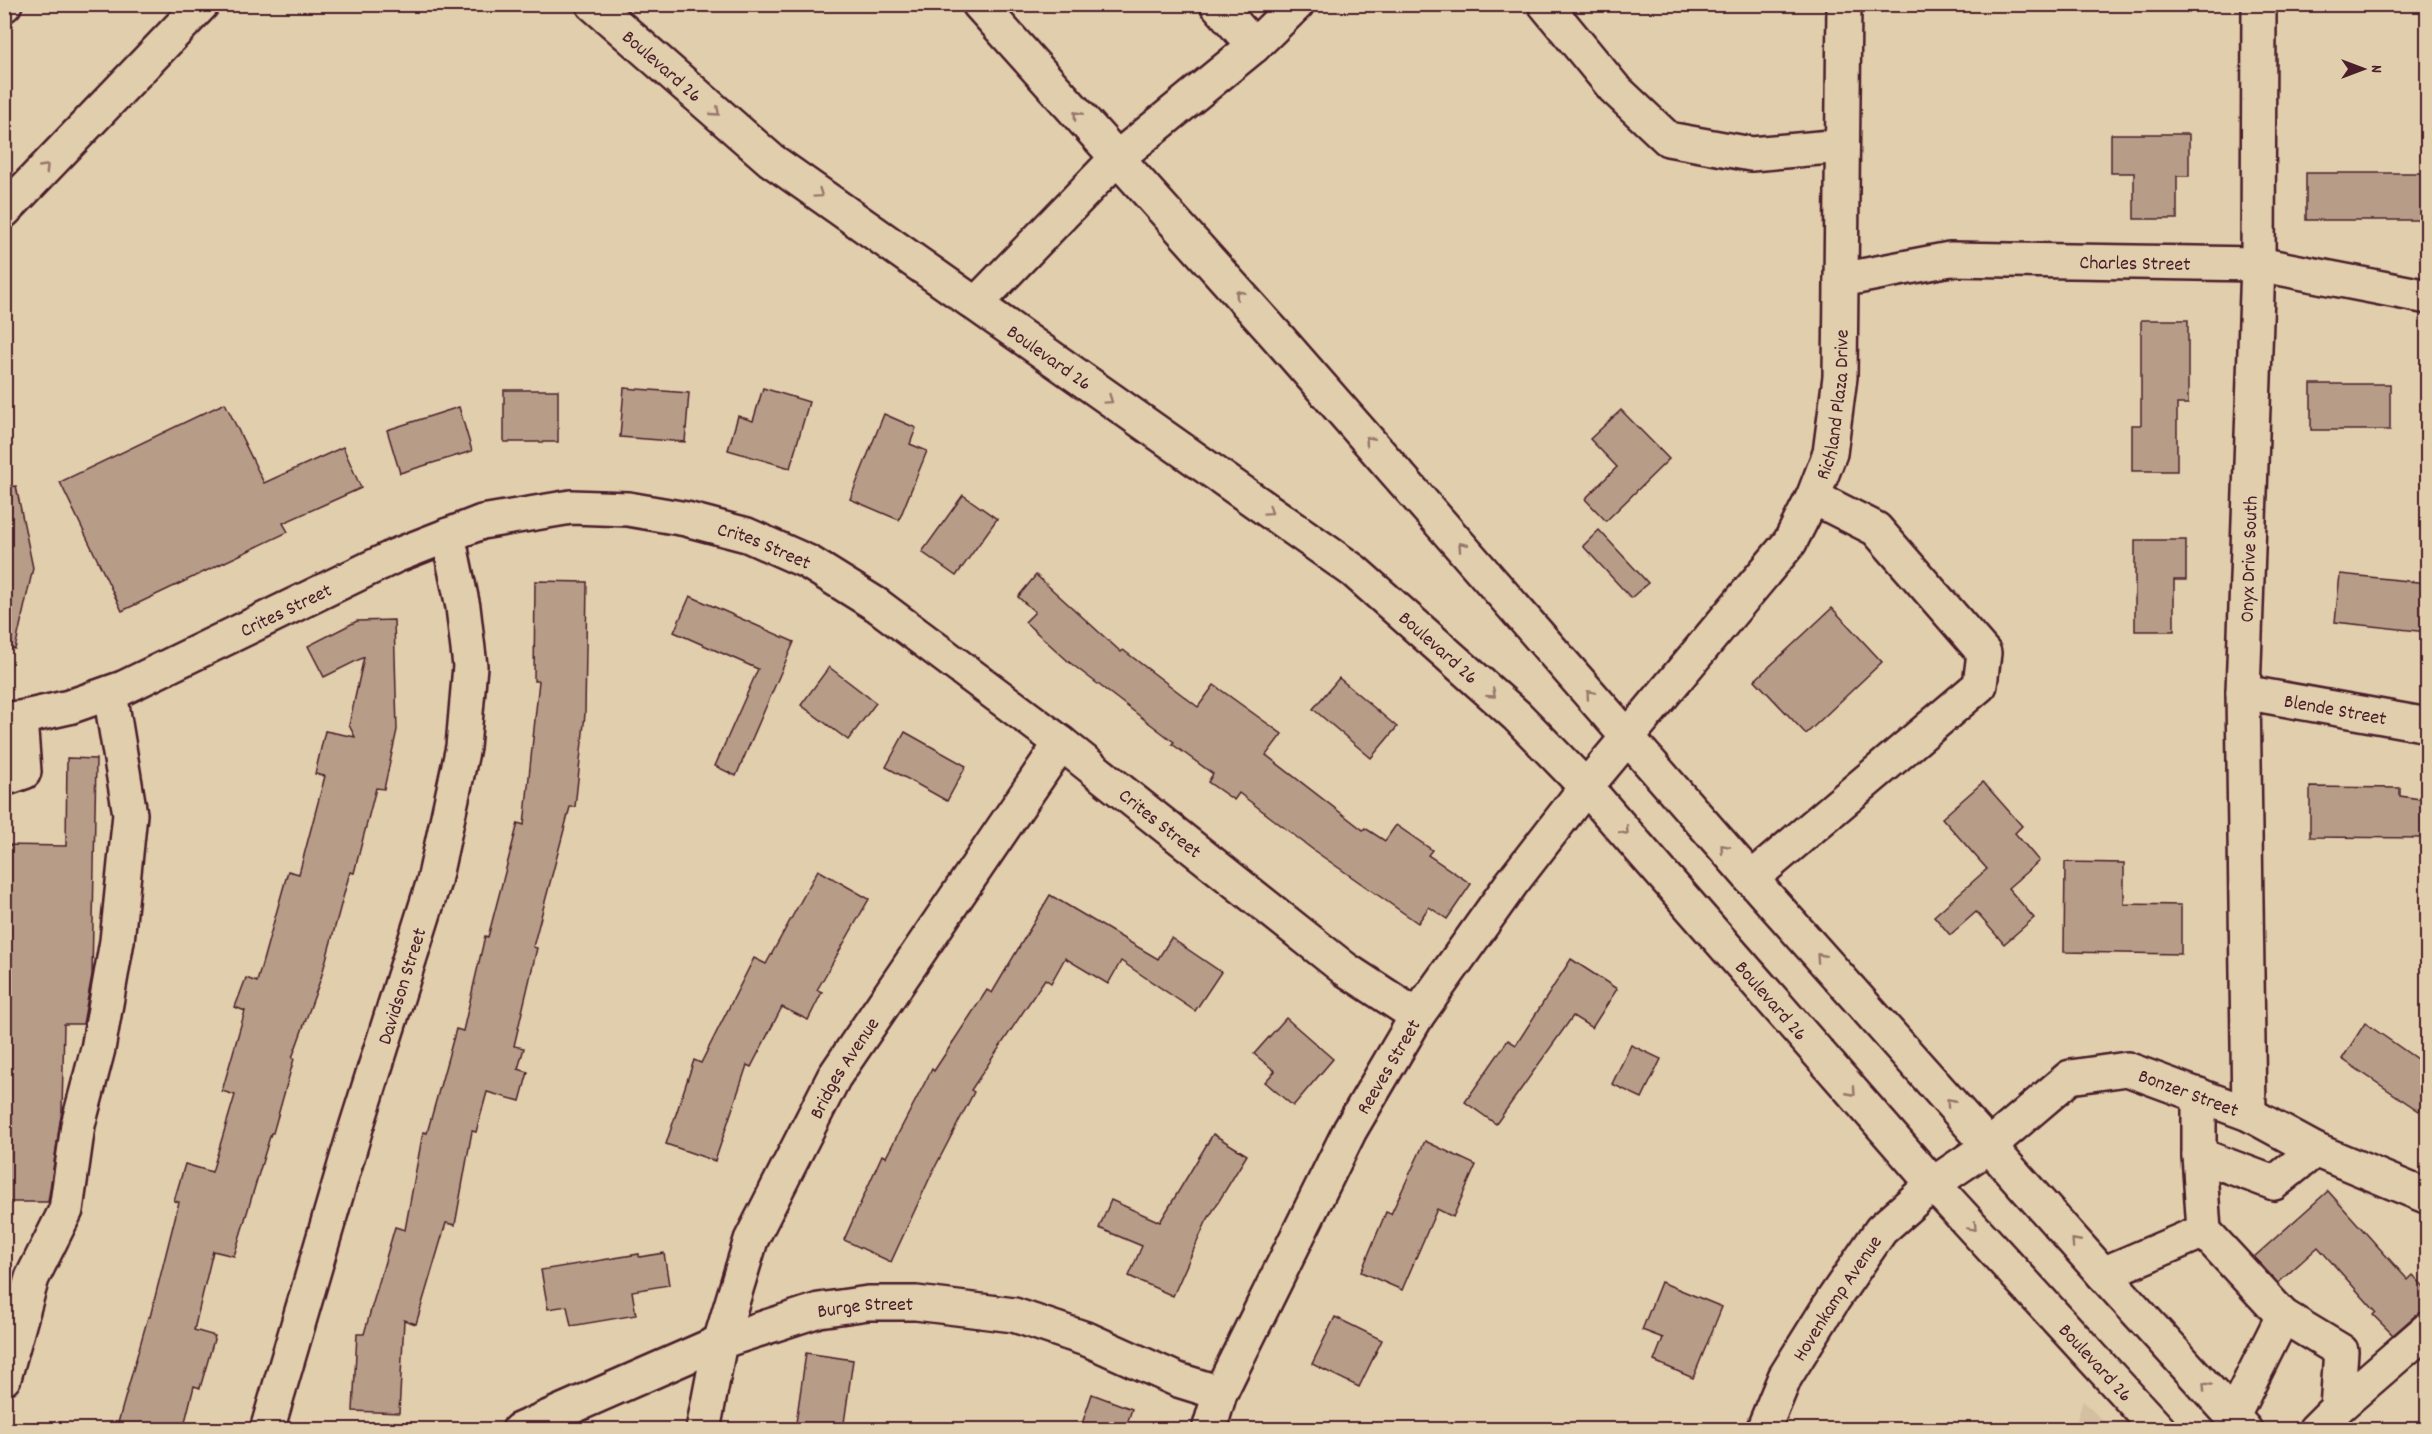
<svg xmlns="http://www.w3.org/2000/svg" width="2432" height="1434" font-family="Dekko,sans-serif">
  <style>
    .built { fill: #d4bfa1 }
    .building { fill: #b79d88; stroke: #4a1f2b; stroke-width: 1.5 }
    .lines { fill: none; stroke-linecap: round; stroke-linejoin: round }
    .minor-casing { stroke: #4a1f2b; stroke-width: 38 }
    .major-casing { stroke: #4a1f2b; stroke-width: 38 }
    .minor { stroke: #e1ceac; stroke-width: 33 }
    .major { stroke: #e1ceac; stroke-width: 33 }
    .oneway { stroke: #96766c }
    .labels { text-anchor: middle; stroke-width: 4.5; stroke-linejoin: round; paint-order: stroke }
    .street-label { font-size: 20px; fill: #4a1f2b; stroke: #e1ceac }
  </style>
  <rect width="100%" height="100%" fill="#e1ceac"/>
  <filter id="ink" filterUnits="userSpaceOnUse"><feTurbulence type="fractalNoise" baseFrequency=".0167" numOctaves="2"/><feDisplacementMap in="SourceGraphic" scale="12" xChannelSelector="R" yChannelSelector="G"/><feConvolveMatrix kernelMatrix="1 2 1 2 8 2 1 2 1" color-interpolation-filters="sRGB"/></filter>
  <g filter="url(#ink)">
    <polygon class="built" points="2083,1401 2111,1429 2074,1429"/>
    <g class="building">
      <polygon points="2111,134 2189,134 2189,176 2177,176 2177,219 2134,219 2134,173 2111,173"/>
      <rect x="2306" y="173" width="121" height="47"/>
      <polygon points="2141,320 2188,320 2188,404 2177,404 2177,471 2132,471 2132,425 2141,425"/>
      <rect x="2311" y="384" width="79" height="46"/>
      <polygon points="624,388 689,393 685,442 620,437"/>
      <polygon points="763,388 809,402 790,468 728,450 738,416 753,421"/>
      <rect x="504" y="390" width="54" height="52"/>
      <polygon points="225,403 264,483 343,447 361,488 283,523 288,532 122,611 60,482"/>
      <polygon points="459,407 472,451 400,473 387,430"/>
      <polygon points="1621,410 1669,459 1606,521 1585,499 1617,467 1590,439"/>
      <polygon points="884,414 916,428 910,444 927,451 899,520 850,499"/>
      <polygon points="16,486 33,568 15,649 4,648 4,487"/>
      <polygon points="963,495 997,519 956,576 922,552"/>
      <polygon points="1599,530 1648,583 1631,598 1583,546"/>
      <polygon points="2135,540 2186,540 2186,580 2174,580 2174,631 2135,631"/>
      <polygon points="2340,574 2427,583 2427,632 2335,622"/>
      <polygon points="1036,575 1121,652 1123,650 1198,707 1214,685 1282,734 1266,755 1363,830 1365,828 1385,841 1396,825 1432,850 1428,855 1471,884 1447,919 1429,907 1418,923 1316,852 1239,793 1234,800 1208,782 1213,774 1172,744 1174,742 1069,662 1025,622 1035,612 1018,597"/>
      <polygon points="535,581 587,582 585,714 575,807 570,807 533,947 537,948 514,1046 524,1048 518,1069 528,1072 520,1101 487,1092 476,1132 472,1131 455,1225 446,1223 416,1324 404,1320 399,1413 353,1411 357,1334 364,1334 395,1227 405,1230 423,1132 427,1133 456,1029 463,1031 485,936 488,937 518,823 524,825 539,681 534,681"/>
      <polygon points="690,596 794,642 736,776 715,766 758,669 674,632"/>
      <polygon points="1832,608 1882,662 1806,734 1755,680"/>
      <polygon points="394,620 397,730 384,789 376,788 354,873 350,872 321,978 292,1058 294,1059 273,1133 271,1133 234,1256 213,1251 194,1330 215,1336 200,1388 194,1386 183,1430 116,1430 148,1317 150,1317 179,1202 174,1201 185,1164 212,1172 235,1095 222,1091 245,1011 235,1007 246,978 257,982 288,871 299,874 325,776 315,774 325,731 355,737 349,725 364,657 324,677 308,646 357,621"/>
      <polygon points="829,667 876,703 848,740 801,705"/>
      <polygon points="1339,678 1397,727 1371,758 1313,709"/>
      <polygon points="905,732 966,766 947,801 886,767"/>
      <polygon points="67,758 96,759 92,975 83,1024 64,1024 62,1110 48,1202 4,1202 4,845 66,846"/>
      <polygon points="1983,782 2022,826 2015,833 2039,861 2008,888 2034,918 2004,944 1976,912 1950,935 1934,916 1987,869 1942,818"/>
      <polygon points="2310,787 2400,788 2400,796 2427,800 2427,838 2310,837"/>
      <polygon points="2065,862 2124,863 2124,904 2181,905 2181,954 2064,952"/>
      <polygon points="818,870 869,899 817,990 822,992 808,1020 782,1007 751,1067 747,1065 715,1161 666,1144 694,1060 701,1063 754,958 766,964"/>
      <polygon points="1050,895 1158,959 1171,938 1221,972 1195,1011 1121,961 1108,984 1065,958 1051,983 1045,979 971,1090 974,1092 932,1173 891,1262 844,1240 882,1155 886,1157 932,1069 934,1071 987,990 992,993"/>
      <polygon points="1571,959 1617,989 1592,1028 1573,1016 1496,1124 1465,1102 1508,1040 1516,1045"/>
      <polygon points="1286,1018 1333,1059 1293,1106 1265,1082 1275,1071 1254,1054"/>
      <polygon points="2365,1023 2427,1066 2427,1099 2419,1111 2342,1059"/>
      <polygon points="1631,1045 1661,1059 1642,1098 1612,1084"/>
      <polygon points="1213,1134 1247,1155 1206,1222 1173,1296 1129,1276 1142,1246 1099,1228 1111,1200 1160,1222"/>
      <polygon points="1425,1141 1476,1165 1453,1217 1437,1209 1402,1290 1361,1272 1386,1212 1391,1214"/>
      <polygon points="2328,1191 2408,1280 2413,1275 2427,1290 2427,1311 2416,1315 2393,1335 2373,1315 2376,1312 2318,1247 2278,1283 2254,1257"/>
      <polygon points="664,1253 669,1285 632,1291 636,1315 571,1326 567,1306 548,1309 541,1270 639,1254 639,1257"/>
      <polygon points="1661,1282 1722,1307 1693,1378 1654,1361 1663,1338 1642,1330"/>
      <polygon points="1335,1317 1382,1340 1359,1387 1312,1364"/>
      <polygon points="806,1353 853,1360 843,1430 795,1430"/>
      <polygon points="1092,1394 1132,1409 1125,1430 1080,1430"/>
    </g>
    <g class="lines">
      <defs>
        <g id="minor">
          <polyline points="1217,4 1254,46"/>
          <polyline points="1545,4 1614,88 1668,139 1751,154 1842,146"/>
          <polyline points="1116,159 1254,46 1297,4"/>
          <path id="s1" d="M 1841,280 L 1950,259 L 2258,264 L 2428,297"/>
          <path id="s2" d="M 2243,692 L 2428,725"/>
          <path id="s3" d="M 4,719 L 20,718 L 69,707 L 123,688 L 395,556 L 482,522 L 571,507 L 628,509 L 686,519 L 747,535 L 808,562 L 877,605 L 1061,743 L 1345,969 L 1417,1016"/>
          <polyline points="4,779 24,772 20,718"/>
          <polyline points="1751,879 1980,685 1984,653 1876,529 1813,497"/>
          <path id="s4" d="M 2249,1114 L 2243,692 L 2258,264 L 2259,4"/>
          <polyline points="2199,1155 2274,1183 2315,1150"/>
          <polyline points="2204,1231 2283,1316 2233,1416"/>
          <polyline points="2103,1274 2204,1231 2199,1155 2199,1095"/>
          <polyline points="2283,1316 2341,1351 2337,1408 2315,1430"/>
          <polyline points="4,1378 32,1278 66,1210 78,1125 98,1049 117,941 130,814 110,693"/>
          <polyline points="2337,1408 2428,1329"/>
          <path id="s5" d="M 267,1430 L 355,1131 L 434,881 L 463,747 L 470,666 L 463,607 L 448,535"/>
          <path id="s6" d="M 519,1430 L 720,1342 L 819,1310 L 868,1303 L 916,1303 L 1014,1315 L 1089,1340 L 1178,1380 L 1220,1393"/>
          <path id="s7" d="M 703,1430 L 720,1342 L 751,1240 L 834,1077 L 1061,743"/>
          <path id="s8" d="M 1209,1430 L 1220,1393 L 1350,1130 L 1417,1016 L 1511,884 L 1586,787 L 1790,542 L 1813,497 L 1830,453 L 1840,377 L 1844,4"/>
          <path id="s9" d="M 1763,1430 L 1785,1377 L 1833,1300 L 1881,1230 L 1933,1184 L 1989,1146 L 2070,1077 L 2127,1069 L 2249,1114 L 2315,1150 L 2428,1197"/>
        </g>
        <g id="major">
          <path id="s10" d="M 593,4 L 771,160 L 1354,571 L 1517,716 L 1586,787 L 1933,1184 L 2159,1430"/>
          <polyline points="979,4 1275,334 1763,892 2103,1274 2245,1430"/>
          <polyline points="4,5 5,4"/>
          <polyline points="4,211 202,4"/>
          <polyline points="976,304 1116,159"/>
        </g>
      </defs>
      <use href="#minor" class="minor-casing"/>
      <use href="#major" class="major-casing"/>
      <use href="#minor" class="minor"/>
      <use href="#major" class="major"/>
    </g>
    <defs><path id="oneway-chevron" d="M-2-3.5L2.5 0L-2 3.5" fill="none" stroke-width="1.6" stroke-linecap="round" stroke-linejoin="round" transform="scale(1.5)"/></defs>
    <g class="oneway">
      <use href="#oneway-chevron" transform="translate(716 112) rotate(41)"/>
      <use href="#oneway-chevron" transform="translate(1077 115) rotate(-132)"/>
      <use href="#oneway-chevron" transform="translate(45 168) rotate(-46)"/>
      <use href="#oneway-chevron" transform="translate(819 194) rotate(35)"/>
      <use href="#oneway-chevron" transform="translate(1239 294) rotate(-132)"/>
      <use href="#oneway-chevron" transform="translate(1109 400) rotate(35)"/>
      <use href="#oneway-chevron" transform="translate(1369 440) rotate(-131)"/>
      <use href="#oneway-chevron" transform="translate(1269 511) rotate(35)"/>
      <use href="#oneway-chevron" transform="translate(1462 546) rotate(-131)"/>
      <use href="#oneway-chevron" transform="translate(1492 694) rotate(42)"/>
      <use href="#oneway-chevron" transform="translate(1590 694) rotate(-130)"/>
      <use href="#oneway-chevron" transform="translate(1625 831) rotate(49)"/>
      <use href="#oneway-chevron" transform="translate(1724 848) rotate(-131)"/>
      <use href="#oneway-chevron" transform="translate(1820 957) rotate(-132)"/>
      <use href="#oneway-chevron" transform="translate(1852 1092) rotate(48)"/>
      <use href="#oneway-chevron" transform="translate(1950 1102) rotate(-132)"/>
      <use href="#oneway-chevron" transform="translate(1973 1227) rotate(47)"/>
      <use href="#oneway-chevron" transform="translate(2075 1242) rotate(-132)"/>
      <use href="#oneway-chevron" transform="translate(2206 1386) rotate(-132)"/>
    </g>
  </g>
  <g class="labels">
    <g class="street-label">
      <text dy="7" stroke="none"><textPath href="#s10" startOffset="93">Boulevard 26</textPath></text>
      <text dy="7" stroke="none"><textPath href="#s1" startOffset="296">Charles Street</textPath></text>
      <text dy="7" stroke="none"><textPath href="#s10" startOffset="578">Boulevard 26</textPath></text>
      <text dy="7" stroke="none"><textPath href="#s8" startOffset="1214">Richland Plaza Drive</textPath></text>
      <text dy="7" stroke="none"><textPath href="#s3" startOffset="808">Crites Street</textPath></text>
      <text dy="7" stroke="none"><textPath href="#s4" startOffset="555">Onyx Drive South</textPath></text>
      <text dy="7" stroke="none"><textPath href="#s3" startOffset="304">Crites Street</textPath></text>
      <text dy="7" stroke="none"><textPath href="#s10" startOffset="1064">Boulevard 26</textPath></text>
      <text dy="7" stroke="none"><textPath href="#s2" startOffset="94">Blende Street</textPath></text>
      <text dy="7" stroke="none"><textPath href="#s3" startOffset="1294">Crites Street</textPath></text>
      <text dy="7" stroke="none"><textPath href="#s5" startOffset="464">Davidson Street</textPath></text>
      <text dy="7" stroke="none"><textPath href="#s10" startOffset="1550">Boulevard 26</textPath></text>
      <text dy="7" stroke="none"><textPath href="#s8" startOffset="406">Reeves Street</textPath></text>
      <text dy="7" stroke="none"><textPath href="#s7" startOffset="392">Bridges Avenue</textPath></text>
      <text dy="7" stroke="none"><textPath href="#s9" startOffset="600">Bonzer Street</textPath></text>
      <text dy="7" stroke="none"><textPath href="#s9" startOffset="152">Hovenkamp Avenue</textPath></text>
      <text dy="7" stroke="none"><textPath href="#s6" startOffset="370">Burge Street</textPath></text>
      <text dy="7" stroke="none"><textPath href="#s10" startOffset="2036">Boulevard 26</textPath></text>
    </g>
  </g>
  <rect width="2432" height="1434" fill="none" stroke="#e1ceac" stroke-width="24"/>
  <rect x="12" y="12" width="2408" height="1410" fill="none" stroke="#4a1f2b" stroke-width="2" filter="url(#ink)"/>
  <g transform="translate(2363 69) rotate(90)" stroke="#e1ceac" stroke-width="4.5" paint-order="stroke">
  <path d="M0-4.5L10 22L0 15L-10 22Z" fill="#4a1f2b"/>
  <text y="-9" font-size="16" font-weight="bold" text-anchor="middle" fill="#4a1f2b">N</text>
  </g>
</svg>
